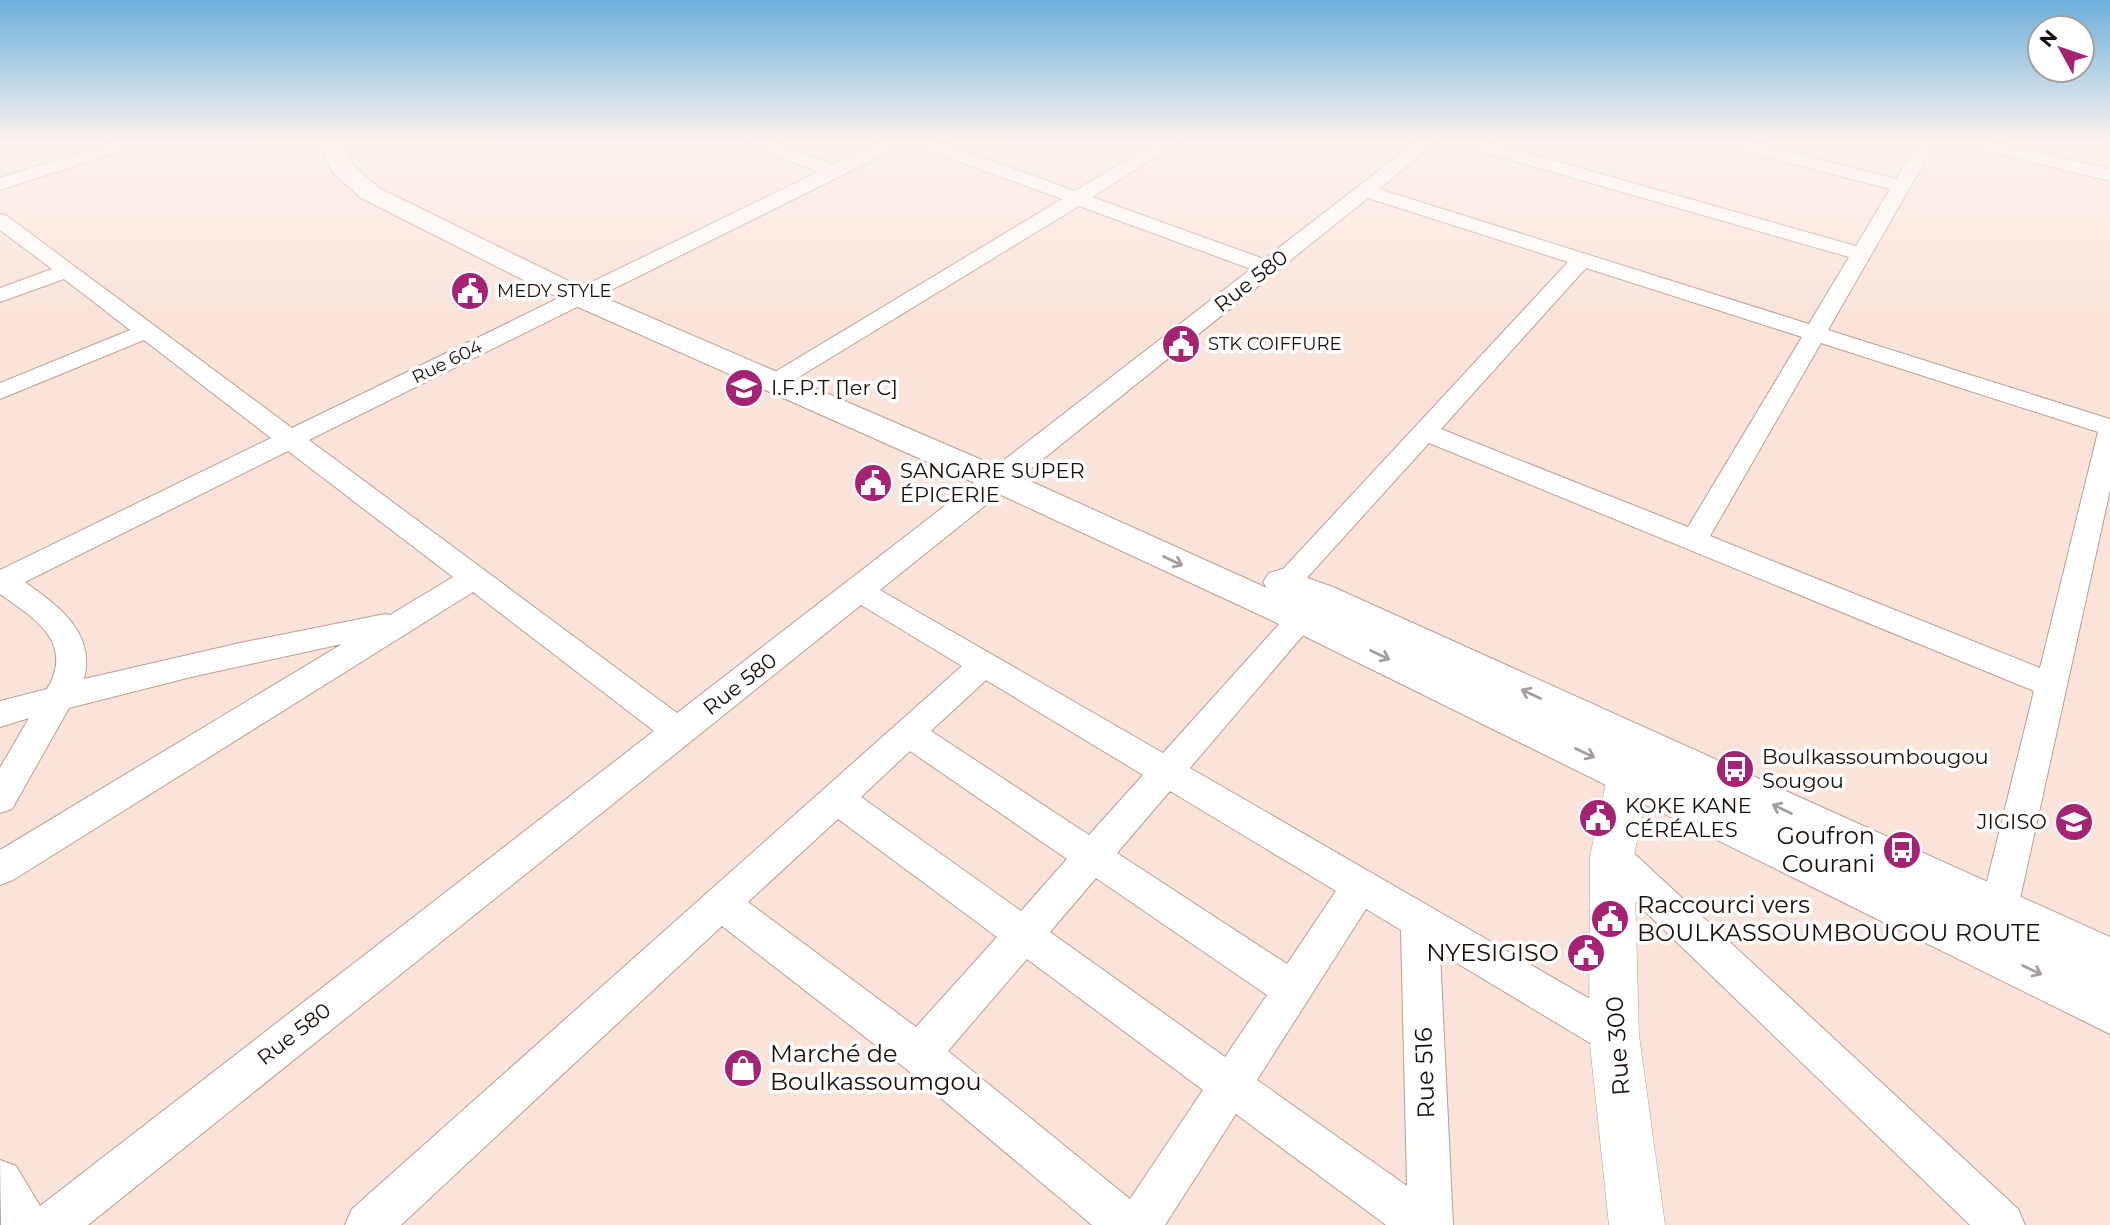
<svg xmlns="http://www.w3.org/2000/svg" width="2110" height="1225" font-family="Montserrat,sans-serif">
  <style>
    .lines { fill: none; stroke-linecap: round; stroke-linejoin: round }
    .minor-casing { stroke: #c09d8e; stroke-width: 2 }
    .tertiary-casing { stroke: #c09d8e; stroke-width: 1 }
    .secondary-casing { stroke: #c09d8e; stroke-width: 2 }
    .minor { fill: #fff; fill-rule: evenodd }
    .tertiary { fill: #fff; fill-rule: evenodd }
    .secondary { fill: #fff; fill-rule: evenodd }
    .oneway { stroke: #a49f9d }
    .labels { text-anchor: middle; stroke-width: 7; stroke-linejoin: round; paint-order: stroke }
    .far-poi-label { font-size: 18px; fill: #1b0f0a; stroke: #fff; text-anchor: start }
    .far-street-label { font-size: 18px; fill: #1b0f0a; stroke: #fff }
    .street-label { font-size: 21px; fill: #1b0f0a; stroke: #fff }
    .poi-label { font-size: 21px; fill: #1b0f0a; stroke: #fff; text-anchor: start }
    .near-poi-label { font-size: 24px; fill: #1b0f0a; stroke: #fff; text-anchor: end }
    .near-street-label { font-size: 24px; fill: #1b0f0a; stroke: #fff }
  </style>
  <rect width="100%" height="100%" fill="#fae4da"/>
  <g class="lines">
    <defs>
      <g id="minor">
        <polygon points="112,142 140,142 137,146 0,190 0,178"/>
        <path d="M 750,142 L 775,142 L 833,165 L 881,142 L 904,142 L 901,146 L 309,440 L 677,713 L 1251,269 L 1079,206 L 781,388 L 773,390 L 765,388 L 761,383 L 765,378 L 1062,199 L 916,146 L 913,142 L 939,142 L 1075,191 L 1157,142 L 1179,142 L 1092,197 L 1264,259 L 1416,142 L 1436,142 L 1379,189 L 1809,324 L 1849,257 L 1462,146 L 1459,142 L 1488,142 L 1856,246 L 1890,189 L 1724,146 L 1721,142 L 1752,142 L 1896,179 L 1918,142 L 1936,142 L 1828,330 L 2110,419 L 2110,490 L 2014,926 L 2008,938 L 1995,943 L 1982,938 L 1976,926 L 2034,691 L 1429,443 L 1277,611 L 1267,615 L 1257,611 L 1252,604 L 1257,597 L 1568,262 L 1368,198 L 880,590 L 1163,753 L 1308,592 L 1318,589 L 1328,592 L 1333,599 L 1328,606 L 1190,768 L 1628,1021 L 1634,1035 L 1628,1049 L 1614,1055 L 1600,1049 L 1440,953 L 1453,1225 L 1386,1225 L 1236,1114 L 1165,1225 L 1092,1225 L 905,1068 L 722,926 L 401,1225 L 345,1225 L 352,1209 L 962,666 L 861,605 L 88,1225 L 1,1225 L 0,1160 L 16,1166 L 40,1206 L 654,731 L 473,592 L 13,880 L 0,885 L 0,850 L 342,644 L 191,677 L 69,708 L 12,809 L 0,813 L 0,768 L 29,718 L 0,727 L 0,701 L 47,689 C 75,642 34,618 0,594 L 0,570 L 271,438 L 144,340 L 0,399 L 0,383 L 130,330 L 64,279 L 0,302 L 0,288 L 52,269 L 0,230 L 0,214 L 7,216 L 292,428 L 818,172 L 753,146 ZM 1586,268 L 1802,337 L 1688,527 L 1441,429 ZM 1821,343 L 2098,432 L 2040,668 L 1710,536 ZM 288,451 L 453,577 L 390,615 L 385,614 L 240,643 L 84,679 C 96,632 58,606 25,582 ZM 986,680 L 1143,775 L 1089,835 L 931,731 ZM 910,751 L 1067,859 L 1021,911 L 861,797 ZM 1170,791 L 1336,891 L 1287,964 L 1117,853 ZM 838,819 L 997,937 L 916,1027 L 748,902 ZM 1096,878 L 1267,995 L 1225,1057 L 1050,932 ZM 1366,909 L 1401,930 L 1407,1186 L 1257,1080 ZM 1027,959 L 1203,1090 L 1130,1199 L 948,1051 Z"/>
        <polygon points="1962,142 1994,142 2110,169 2110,181 1965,146"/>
        <polygon points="1612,840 1625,845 2018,1209 2025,1225 1970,1225 1599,867 1594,856 1599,845"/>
      </g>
      <polygon id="tertiary" points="1641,733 1655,737 1661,749 1650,774 1634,856 1639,1035 1665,1225 1609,1225 1589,1035 1590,856 1608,774 1627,737"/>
      <polygon id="secondary" points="317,142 341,142 353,165 379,188 589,291 1010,472 1267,588 1263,582 1269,573 1282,569 1333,587 2110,937 2110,1034 1288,628 986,488 569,303 361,198 334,174"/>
    </defs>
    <use href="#minor" class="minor-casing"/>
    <use href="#tertiary" class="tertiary-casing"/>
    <use href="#secondary" class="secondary-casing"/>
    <use href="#minor" class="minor"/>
    <use href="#tertiary" class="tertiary"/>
    <use href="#secondary" class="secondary"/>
  </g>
  <defs><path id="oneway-shaft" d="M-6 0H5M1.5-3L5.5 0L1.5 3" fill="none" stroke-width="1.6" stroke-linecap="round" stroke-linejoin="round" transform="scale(1.75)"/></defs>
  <g class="oneway">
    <use href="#oneway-shaft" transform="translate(1173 561) rotate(25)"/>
    <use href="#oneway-shaft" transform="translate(1380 655) rotate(26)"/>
    <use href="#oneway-shaft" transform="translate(1531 694) rotate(-155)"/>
    <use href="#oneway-shaft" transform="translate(1585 753) rotate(26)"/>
    <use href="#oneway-shaft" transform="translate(1782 809) rotate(-155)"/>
    <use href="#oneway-shaft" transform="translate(2032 970) rotate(26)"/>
  </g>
  <linearGradient id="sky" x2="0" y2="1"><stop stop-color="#6db0dc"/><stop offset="0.45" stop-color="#fdf3ee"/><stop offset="1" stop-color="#fdf3ee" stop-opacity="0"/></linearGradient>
  <rect width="2110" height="314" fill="url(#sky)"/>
  <defs>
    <symbol id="civic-disc" viewBox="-11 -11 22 22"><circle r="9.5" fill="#a52372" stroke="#fff"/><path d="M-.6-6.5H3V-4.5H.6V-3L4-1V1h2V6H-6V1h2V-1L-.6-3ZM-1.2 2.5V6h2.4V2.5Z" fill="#fff"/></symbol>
    <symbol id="school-disc" viewBox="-11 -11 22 22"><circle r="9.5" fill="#a52372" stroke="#fff"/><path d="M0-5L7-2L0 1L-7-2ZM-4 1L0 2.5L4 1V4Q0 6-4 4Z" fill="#fff"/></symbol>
    <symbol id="bus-disc" viewBox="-11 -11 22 22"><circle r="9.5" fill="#a52372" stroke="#fff"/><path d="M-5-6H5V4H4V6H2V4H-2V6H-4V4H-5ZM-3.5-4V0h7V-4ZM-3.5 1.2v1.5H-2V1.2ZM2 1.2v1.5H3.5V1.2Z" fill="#fff"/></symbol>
    <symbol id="shop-disc" viewBox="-11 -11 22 22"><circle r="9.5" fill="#a52372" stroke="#fff"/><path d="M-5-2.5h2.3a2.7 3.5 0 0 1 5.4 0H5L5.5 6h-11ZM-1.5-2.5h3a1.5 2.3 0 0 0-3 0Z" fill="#fff"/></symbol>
  </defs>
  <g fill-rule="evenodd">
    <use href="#civic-disc" x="448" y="269" width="44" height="44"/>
    <use href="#civic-disc" x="1159" y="322" width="44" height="44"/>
    <use href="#school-disc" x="722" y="366" width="44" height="44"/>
    <use href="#civic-disc" x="851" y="461" width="44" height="44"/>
    <use href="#bus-disc" x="1713" y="747" width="44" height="44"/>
    <use href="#civic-disc" x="1576" y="796" width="44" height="44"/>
    <use href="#school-disc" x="2052" y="800" width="44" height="44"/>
    <use href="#bus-disc" x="1880" y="828" width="44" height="44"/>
    <use href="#civic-disc" x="1588" y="897" width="44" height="44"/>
    <use href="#civic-disc" x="1564" y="931" width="44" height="44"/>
    <use href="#shop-disc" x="721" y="1046" width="44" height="44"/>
  </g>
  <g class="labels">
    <g class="far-poi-label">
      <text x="497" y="297">MEDY STYLE</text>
      <text x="1208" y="350">STK COIFFURE</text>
    </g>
    <g class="far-street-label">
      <text transform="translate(447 362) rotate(-26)" y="6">Rue 604</text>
    </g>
    <g class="street-label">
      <text transform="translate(1251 281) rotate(-38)" y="7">Rue 580</text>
      <text transform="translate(740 684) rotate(-38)" y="7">Rue 580</text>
      <text transform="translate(294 1034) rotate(-38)" y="7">Rue 580</text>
    </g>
    <g class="poi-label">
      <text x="771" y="395">I.F.P.T [1er C]</text>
      <text x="900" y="478">SANGARE SUPER<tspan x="900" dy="24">ÉPICERIE</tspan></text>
      <text x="1762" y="764">Boulkassoumbougou<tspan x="1762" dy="24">Sougou</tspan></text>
      <text x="1625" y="813">KOKE KANE<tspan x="1625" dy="24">CÉRÉALES</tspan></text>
      <text x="2047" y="829" text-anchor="end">JIGISO</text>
    </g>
    <g class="near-poi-label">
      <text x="1875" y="844">Goufron<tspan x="1875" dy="28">Courani</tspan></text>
      <text x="1637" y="913" text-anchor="start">Raccourci vers<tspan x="1637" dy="28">BOULKASSOUMBOUGOU ROUTE</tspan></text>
      <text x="1559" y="961">NYESIGISO</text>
      <text x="770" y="1062" text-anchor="start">Marché de<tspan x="770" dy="28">Boulkassoumgou</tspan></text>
    </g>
    <g class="near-street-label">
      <text transform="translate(1618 1046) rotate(-94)" y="8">Rue 300</text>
      <text transform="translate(1425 1073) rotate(-92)" y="8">Rue 516</text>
    </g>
  </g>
  <g transform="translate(2061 49) rotate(310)"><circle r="33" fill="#ffffff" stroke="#a49f9d" stroke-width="2"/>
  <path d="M0-5L12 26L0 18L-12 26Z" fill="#a52372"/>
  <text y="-10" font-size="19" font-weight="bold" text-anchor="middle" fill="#1b0f0a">N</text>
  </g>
</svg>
